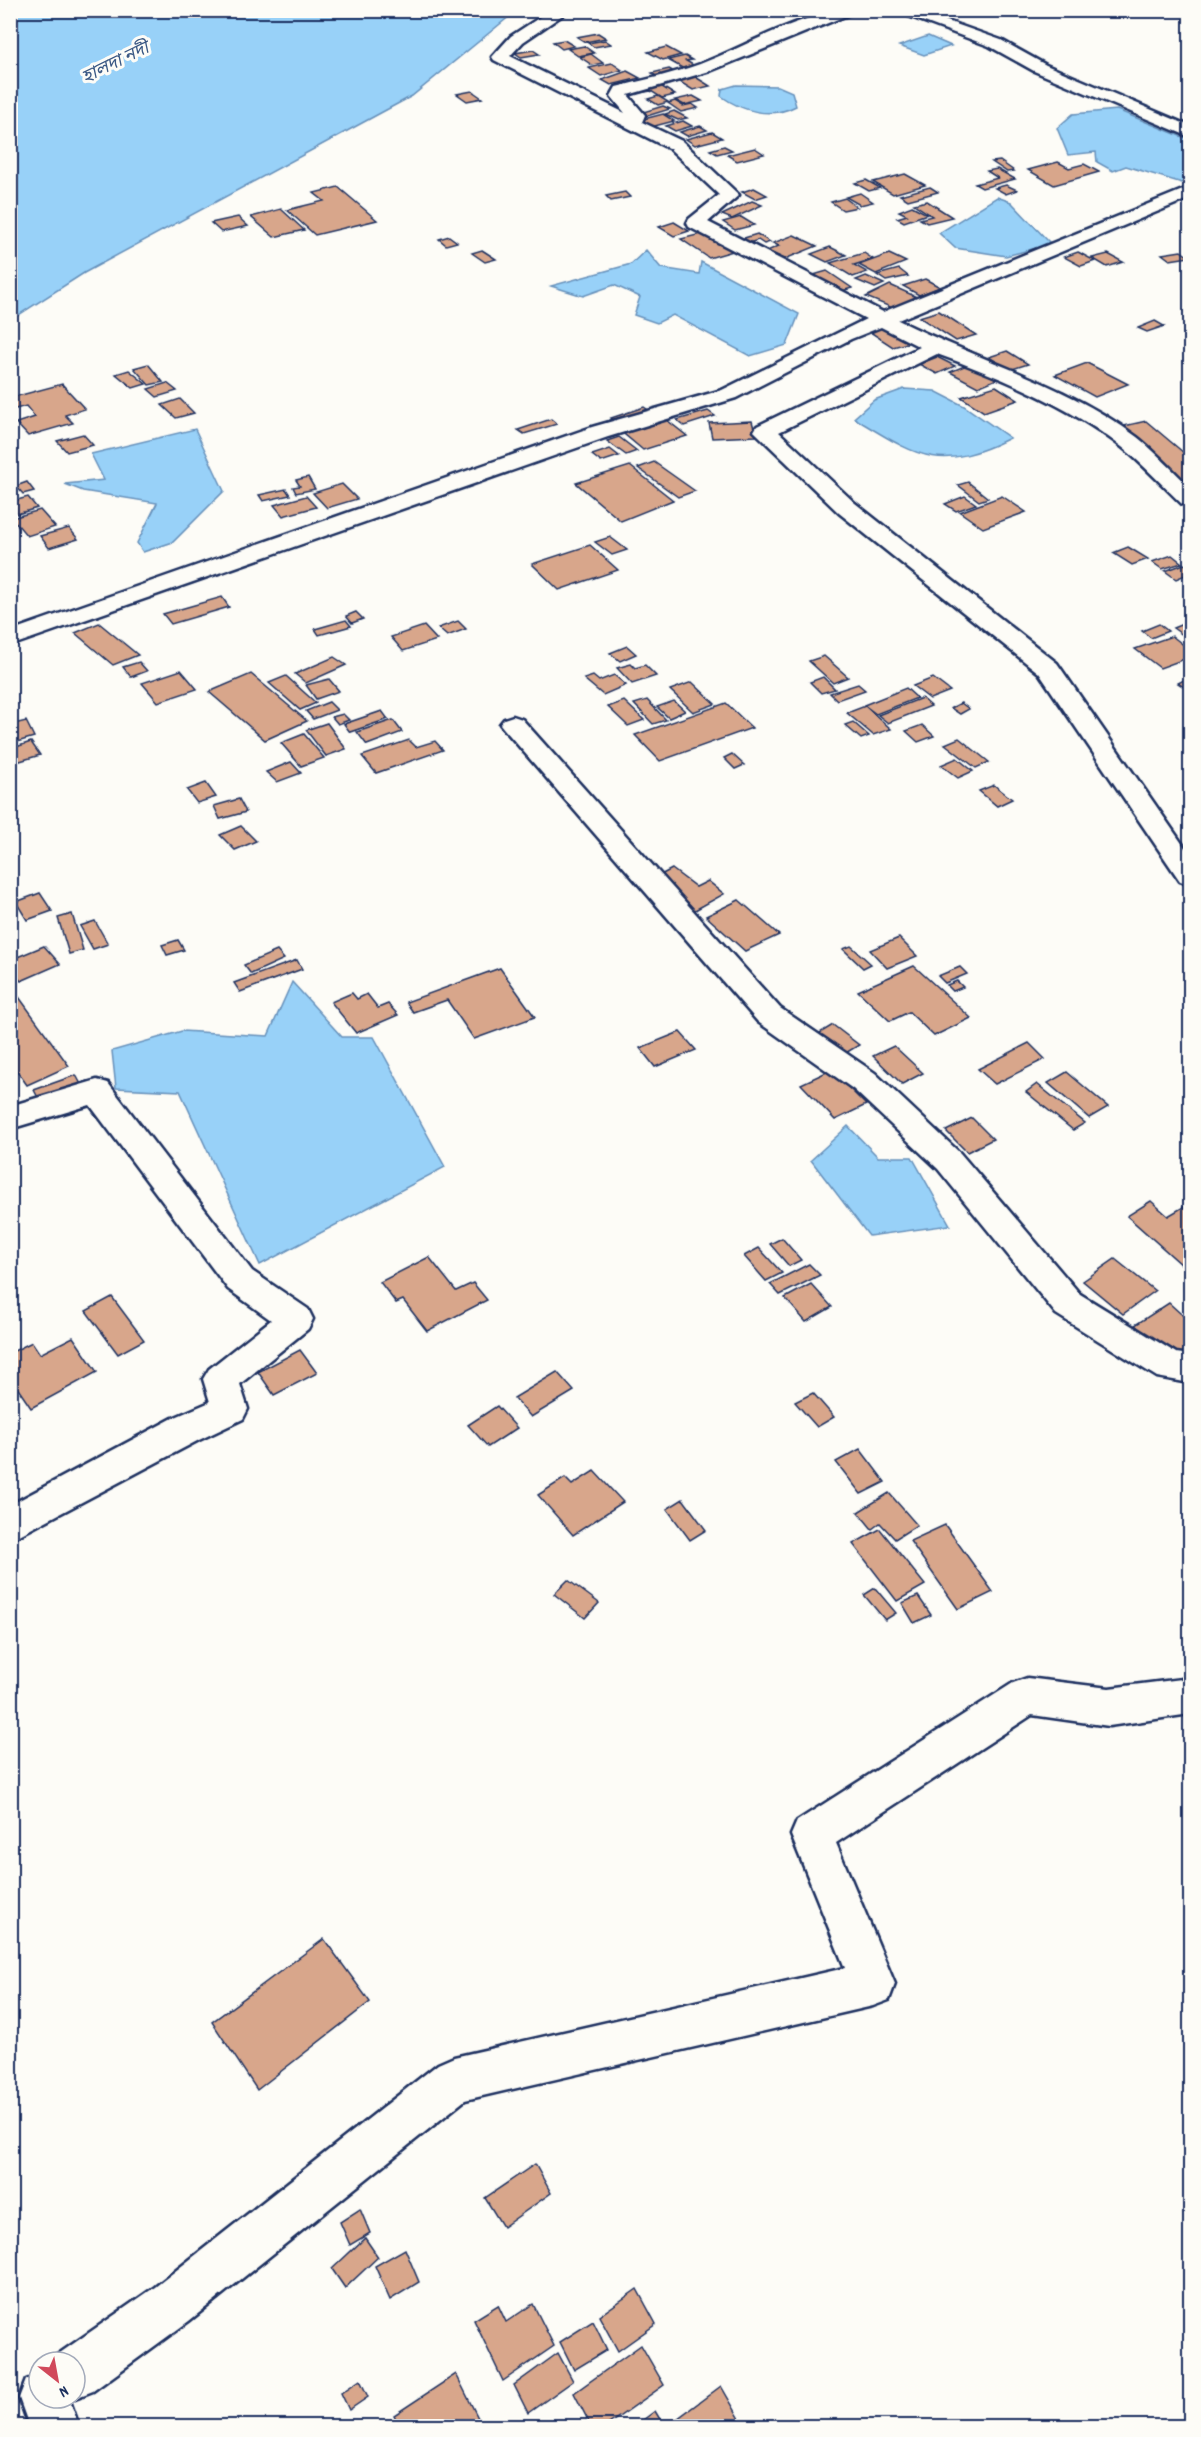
<svg xmlns="http://www.w3.org/2000/svg" width="1201" height="2437" font-family="Dekko,'Noto Sans Bengali',sans-serif">
  <style>
    .water { fill: #98d1f8; stroke: #6690ba; stroke-width: 1.5 }
    .building { fill: #d8a68b; stroke: #1b2f5e; stroke-width: 1.5 }
    .lines { fill: none; stroke-linecap: round; stroke-linejoin: round }
    .minor-casing { stroke: #1b2f5e; stroke-width: 5 }
    .minor { fill: #fdfcf7; fill-rule: evenodd }
    .labels { text-anchor: middle; stroke-width: 6; stroke-linejoin: round; paint-order: stroke }
    .far-water-label { font-size: 18px; font-style: italic; fill: #3a5884; stroke: #fdfcf7 }
  </style>
  <rect width="100%" height="100%" fill="#fdfcf7"/>
  <filter id="ink" filterUnits="userSpaceOnUse"><feTurbulence type="fractalNoise" baseFrequency=".0167" numOctaves="2"/><feDisplacementMap in="SourceGraphic" scale="12" xChannelSelector="R" yChannelSelector="G"/><feConvolveMatrix kernelMatrix="1 2 1 2 8 2 1 2 1" color-interpolation-filters="sRGB"/></filter>
  <g filter="url(#ink)">
    <g class="water">
      <polygon points="11,10 516,10 516,11 412,96 84,273 11,320"/>
      <polygon points="928,36 951,46 924,55 899,46"/>
      <path d="M 736,85 L 778,86 L 792,92 L 796,106 C 771,119 743,112 721,96 L 722,89 Z"/>
      <polygon points="1117,110 1190,140 1190,179 1182,183 1126,166 1113,171 1097,162 1096,152 1068,155 1057,128 1073,114"/>
      <polygon points="997,197 1011,202 1051,244 1006,256 955,248 939,233"/>
      <polygon points="646,250 661,268 699,274 701,262 799,314 787,345 750,356 673,315 657,323 634,315 640,297 614,285 583,296 551,286 631,264"/>
      <path d="M 904,389 L 935,391 L 964,406 L 1010,438 C 938,474 917,456 854,418 L 874,400 Z"/>
      <polygon points="195,429 224,491 173,542 143,552 137,543 157,503 83,491 65,484 104,480 91,454"/>
      <polygon points="292,982 342,1037 374,1037 445,1167 260,1265 180,1091 116,1088 112,1051 182,1031 268,1036"/>
      <polygon points="848,1126 878,1157 912,1157 950,1225 869,1236 811,1160"/>
    </g>
    <g class="building">
      <polygon points="598,33 606,38 585,42 577,37"/>
      <polygon points="564,40 574,46 562,49 553,42"/>
      <polygon points="605,40 611,44 594,47 588,43"/>
      <polygon points="584,46 594,53 578,56 568,49"/>
      <polygon points="666,47 681,55 663,60 648,52"/>
      <polygon points="533,50 539,54 521,57 515,53"/>
      <polygon points="591,54 603,63 592,65 580,57"/>
      <polygon points="685,56 692,60 686,61 695,66 684,69 668,60"/>
      <polygon points="612,63 622,70 601,76 589,68"/>
      <polygon points="669,69 676,73 658,77 652,73"/>
      <polygon points="627,71 640,78 611,85 602,80"/>
      <polygon points="689,73 710,86 693,90 672,77"/>
      <polygon points="656,83 675,95 662,98 651,91 639,93 633,88"/>
      <polygon points="472,91 482,98 467,101 457,94"/>
      <polygon points="658,96 668,102 658,105 648,99"/>
      <polygon points="693,96 702,101 684,105 675,100"/>
      <polygon points="675,101 683,106 692,104 698,108 681,112 668,103"/>
      <polygon points="663,106 670,109 647,116 640,113"/>
      <polygon points="674,111 687,118 678,120 665,114"/>
      <polygon points="663,114 674,121 651,127 640,120"/>
      <polygon points="683,121 692,126 675,131 666,126"/>
      <polygon points="700,126 707,130 687,136 680,132"/>
      <polygon points="712,132 722,138 695,145 686,139"/>
      <polygon points="724,146 732,150 717,154 710,150"/>
      <polygon points="755,148 764,154 737,161 727,155"/>
      <polygon points="1000,161 1014,171 1007,172 992,162"/>
      <polygon points="1058,162 1069,168 1084,164 1099,172 1054,185 1028,170"/>
      <polygon points="997,169 1015,179 982,188 975,184 998,178 987,171"/>
      <polygon points="905,174 925,185 893,194 873,182"/>
      <polygon points="866,180 880,188 869,191 855,183"/>
      <polygon points="1006,185 1017,190 1006,194 995,188"/>
      <polygon points="338,187 377,220 315,235 287,210 324,201 314,193"/>
      <polygon points="930,187 938,192 908,200 900,195"/>
      <polygon points="754,188 767,195 755,199 742,192"/>
      <polygon points="625,192 630,197 611,201 606,196"/>
      <polygon points="860,193 873,202 860,205 846,197"/>
      <polygon points="845,198 857,207 843,210 831,202"/>
      <polygon points="752,201 762,205 732,219 722,215"/>
      <polygon points="927,201 952,217 927,223 920,219 932,216 914,204"/>
      <polygon points="912,206 927,214 904,222 897,218 907,215 899,211"/>
      <polygon points="281,209 304,230 274,237 251,217"/>
      <polygon points="238,217 248,226 221,232 211,223"/>
      <polygon points="741,217 754,225 735,230 723,222"/>
      <polygon points="674,222 689,231 674,236 659,227"/>
      <polygon points="705,233 733,251 709,258 681,239"/>
      <polygon points="757,234 770,242 764,244 758,240 749,243 741,239"/>
      <polygon points="794,235 817,246 785,259 767,251 779,246 773,243"/>
      <polygon points="449,236 457,242 446,245 439,239"/>
      <polygon points="830,247 846,255 827,262 811,254"/>
      <polygon points="482,250 496,259 485,262 472,253"/>
      <polygon points="1181,251 1189,257 1170,260 1162,254"/>
      <polygon points="1078,252 1095,261 1081,266 1064,257"/>
      <polygon points="864,253 873,259 854,265 867,272 853,277 830,263"/>
      <polygon points="889,254 906,262 876,274 859,265"/>
      <polygon points="1108,254 1123,262 1107,267 1092,258"/>
      <polygon points="899,269 908,276 886,281 877,275"/>
      <polygon points="827,271 852,288 835,293 810,276"/>
      <polygon points="866,276 884,284 875,288 856,280"/>
      <polygon points="925,279 940,287 919,295 903,286"/>
      <polygon points="890,285 919,298 895,309 866,297"/>
      <polygon points="939,311 976,335 956,341 919,317"/>
      <polygon points="1155,321 1164,326 1147,332 1138,328"/>
      <polygon points="887,326 911,342 893,347 870,332"/>
      <polygon points="1007,351 1028,364 1009,370 989,357"/>
      <polygon points="937,357 955,366 937,374 919,364"/>
      <polygon points="1087,363 1128,384 1095,397 1055,375"/>
      <polygon points="148,364 163,382 149,385 134,368"/>
      <polygon points="969,364 997,379 978,387 950,372"/>
      <polygon points="129,370 146,384 133,388 116,374"/>
      <polygon points="167,383 177,391 157,397 148,389"/>
      <polygon points="62,384 85,409 65,415 73,423 28,436 16,423 35,417 26,406 12,410 10,398"/>
      <polygon points="996,386 1018,400 984,412 961,397"/>
      <polygon points="180,399 194,413 176,418 162,405"/>
      <polygon points="644,407 653,413 620,425 611,418"/>
      <polygon points="708,411 715,416 684,426 677,420"/>
      <polygon points="663,417 687,436 643,450 618,429 630,426 634,429 644,426 640,424"/>
      <polygon points="551,419 557,424 524,434 518,430"/>
      <polygon points="752,421 756,436 712,438 709,423"/>
      <polygon points="1146,421 1190,458 1190,481 1186,482 1120,427"/>
      <polygon points="83,434 93,445 67,452 57,441"/>
      <polygon points="619,437 637,451 626,455 607,441"/>
      <polygon points="610,449 619,456 601,462 592,455"/>
      <polygon points="654,462 695,491 678,497 638,468"/>
      <polygon points="630,466 673,500 621,521 576,483"/>
      <polygon points="308,477 315,489 296,493 293,487 300,486 296,480"/>
      <polygon points="27,482 34,491 23,494 16,486"/>
      <polygon points="968,482 988,498 979,501 958,485"/>
      <polygon points="342,484 357,499 327,508 313,493"/>
      <polygon points="286,489 290,495 263,501 259,495"/>
      <polygon points="306,496 316,507 283,516 274,505"/>
      <polygon points="965,496 976,504 956,511 945,504"/>
      <polygon points="1002,496 1026,512 983,528 960,512"/>
      <polygon points="28,497 37,508 17,514 10,502"/>
      <polygon points="40,510 55,527 27,536 12,518"/>
      <polygon points="69,528 78,539 49,548 40,536"/>
      <polygon points="610,537 627,550 612,555 595,542"/>
      <polygon points="590,545 618,570 559,590 532,564"/>
      <polygon points="1128,547 1148,559 1132,565 1113,553"/>
      <polygon points="1172,555 1182,563 1162,569 1152,562"/>
      <polygon points="1184,564 1190,568 1190,573 1176,579 1165,571"/>
      <polygon points="222,597 229,607 171,624 163,614"/>
      <polygon points="356,612 363,619 352,623 346,616"/>
      <polygon points="346,620 351,626 319,635 315,629"/>
      <polygon points="458,621 466,629 447,636 438,628"/>
      <polygon points="1190,621 1190,640 1173,628"/>
      <polygon points="99,623 138,655 113,665 75,633"/>
      <polygon points="1159,624 1168,631 1151,638 1142,631"/>
      <polygon points="424,626 437,640 403,651 391,637"/>
      <polygon points="1172,636 1190,650 1190,657 1160,668 1135,649"/>
      <polygon points="627,646 636,654 620,661 610,653"/>
      <polygon points="824,656 848,677 833,683 809,661"/>
      <polygon points="334,657 346,665 306,683 295,674"/>
      <polygon points="139,662 147,671 131,677 123,667"/>
      <polygon points="631,664 635,668 645,665 656,676 632,684 617,668"/>
      <polygon points="181,670 197,689 158,702 142,683"/>
      <polygon points="251,674 307,721 265,740 209,692"/>
      <polygon points="614,675 626,685 603,695 584,679 593,676 599,681"/>
      <polygon points="286,676 316,703 300,710 269,683"/>
      <polygon points="823,677 835,689 821,693 810,682"/>
      <polygon points="1190,677 1190,691 1178,683"/>
      <polygon points="933,678 950,691 930,699 913,686"/>
      <polygon points="329,679 339,691 316,699 306,685"/>
      <polygon points="692,682 715,704 693,712 670,690"/>
      <polygon points="858,684 865,690 837,700 830,693"/>
      <polygon points="906,688 917,698 876,714 864,705"/>
      <polygon points="922,698 931,706 888,723 878,715"/>
      <polygon points="647,700 666,720 653,724 634,704"/>
      <polygon points="624,701 644,720 628,726 608,707"/>
      <polygon points="674,701 685,711 669,718 657,707"/>
      <polygon points="329,702 337,710 313,719 306,711"/>
      <polygon points="726,703 752,728 660,761 635,735"/>
      <polygon points="961,703 969,709 960,714 951,708"/>
      <polygon points="865,706 891,729 873,735 847,713"/>
      <polygon points="382,711 388,719 350,732 344,724"/>
      <polygon points="343,714 349,720 338,724 332,717"/>
      <polygon points="393,720 402,732 367,745 357,732"/>
      <polygon points="26,721 34,737 10,744 10,725"/>
      <polygon points="853,722 869,736 861,739 845,725"/>
      <polygon points="327,723 346,749 326,756 306,730"/>
      <polygon points="922,725 934,736 918,742 906,731"/>
      <polygon points="304,734 324,758 301,766 281,743"/>
      <polygon points="959,738 989,762 976,768 945,744"/>
      <polygon points="409,740 416,747 435,741 443,750 376,773 362,756"/>
      <polygon points="31,742 40,755 10,764 10,749"/>
      <polygon points="732,754 744,765 735,769 724,758"/>
      <polygon points="957,758 973,771 958,778 941,765"/>
      <polygon points="291,762 301,773 277,782 266,772"/>
      <polygon points="206,783 216,797 197,803 187,790"/>
      <polygon points="994,785 1012,799 997,806 979,791"/>
      <polygon points="239,799 246,812 220,819 214,806"/>
      <polygon points="241,826 256,841 235,850 220,835"/>
      <polygon points="672,869 696,887 708,881 724,894 695,910 655,878"/>
      <polygon points="40,893 52,911 27,920 16,902"/>
      <polygon points="739,900 779,935 745,951 706,916"/>
      <polygon points="72,914 83,950 69,954 58,918"/>
      <polygon points="95,921 108,944 93,949 80,926"/>
      <polygon points="899,938 917,956 887,968 870,950"/>
      <polygon points="178,940 184,950 167,955 162,945"/>
      <polygon points="44,946 60,964 21,981 10,969 10,960"/>
      <polygon points="851,946 871,964 863,968 843,949"/>
      <polygon points="277,951 284,959 251,974 244,965"/>
      <polygon points="297,960 302,969 240,992 234,983"/>
      <polygon points="914,966 971,1018 934,1036 909,1012 890,1021 858,991"/>
      <polygon points="960,967 967,974 945,983 938,976"/>
      <polygon points="500,968 535,1017 474,1039 447,1000 413,1012 406,1002"/>
      <polygon points="957,981 963,987 953,991 947,985"/>
      <polygon points="352,993 357,999 367,994 378,1008 388,1004 398,1015 356,1033 331,1002"/>
      <polygon points="19,997 69,1066 27,1085 10,1061 10,1000"/>
      <polygon points="833,1025 859,1045 844,1054 818,1034"/>
      <polygon points="680,1032 696,1050 655,1067 640,1048"/>
      <polygon points="1029,1043 1045,1059 995,1084 978,1069"/>
      <polygon points="894,1046 923,1073 902,1084 873,1056"/>
      <polygon points="831,1070 866,1105 835,1120 801,1084"/>
      <polygon points="1067,1072 1108,1107 1089,1118 1048,1083"/>
      <polygon points="76,1075 83,1088 41,1103 34,1090"/>
      <polygon points="1037,1084 1085,1123 1073,1130 1026,1092"/>
      <polygon points="972,1118 993,1139 967,1152 946,1131"/>
      <polygon points="1151,1201 1168,1216 1190,1203 1190,1272 1127,1216"/>
      <polygon points="782,1238 801,1260 789,1266 770,1244"/>
      <polygon points="759,1248 782,1273 766,1281 744,1256"/>
      <polygon points="429,1257 456,1291 473,1283 487,1300 427,1331 403,1300 396,1303 380,1282"/>
      <polygon points="1115,1259 1155,1291 1123,1314 1083,1281"/>
      <polygon points="809,1264 820,1275 780,1295 770,1284"/>
      <polygon points="811,1284 832,1307 806,1322 785,1298"/>
      <polygon points="112,1297 144,1340 118,1354 86,1311"/>
      <polygon points="1169,1303 1190,1322 1190,1347 1172,1359 1135,1325"/>
      <polygon points="73,1337 97,1372 31,1408 10,1377 10,1353 32,1342 40,1354"/>
      <polygon points="300,1350 317,1373 274,1395 258,1372"/>
      <polygon points="557,1372 574,1391 531,1417 514,1398"/>
      <polygon points="813,1393 834,1417 817,1427 795,1402"/>
      <polygon points="497,1406 517,1428 488,1447 468,1425"/>
      <polygon points="860,1449 885,1482 861,1494 836,1462"/>
      <polygon points="594,1471 623,1502 573,1535 538,1495 565,1478 572,1485"/>
      <polygon points="889,1493 917,1525 895,1539 880,1523 872,1529 858,1512"/>
      <polygon points="683,1499 706,1530 690,1540 667,1509"/>
      <polygon points="945,1525 993,1592 958,1609 910,1541"/>
      <polygon points="880,1529 925,1585 897,1601 853,1544"/>
      <polygon points="568,1580 599,1603 585,1618 554,1594"/>
      <polygon points="875,1588 896,1613 885,1620 864,1595"/>
      <polygon points="918,1596 931,1615 914,1623 902,1603"/>
      <polygon points="324,1939 370,2002 257,2090 212,2022"/>
      <polygon points="535,2164 551,2193 503,2227 485,2198"/>
      <polygon points="360,2209 370,2233 350,2245 340,2222"/>
      <polygon points="365,2238 378,2257 345,2288 332,2269"/>
      <polygon points="405,2249 419,2282 390,2300 375,2266"/>
      <polygon points="637,2289 656,2324 618,2351 599,2316"/>
      <polygon points="533,2304 554,2346 503,2381 474,2320 498,2305 506,2322"/>
      <polygon points="593,2321 607,2350 574,2370 560,2342"/>
      <polygon points="641,2345 664,2385 606,2426 591,2426 574,2393"/>
      <polygon points="558,2353 573,2381 528,2413 514,2385"/>
      <polygon points="456,2374 482,2426 400,2426 394,2415"/>
      <polygon points="360,2380 368,2397 349,2410 341,2393"/>
      <polygon points="721,2386 744,2426 676,2426 673,2422"/>
      <polygon points="655,2411 664,2426 635,2426"/>
    </g>
    <g class="lines">
      <defs>
        <g id="minor">
          <path d="M 551,10 L 570,10 L 523,42 L 510,56 L 625,113 L 611,96 L 616,87 C 644,80 673,74 700,64 C 752,44 804,10 860,10 L 710,71 L 628,95 L 645,115 L 642,122 L 682,141 L 739,195 L 708,222 L 883,312 L 1190,187 L 1190,198 L 898,320 C 977,360 1065,383 1137,437 C 1156,452 1173,471 1190,487 L 1190,506 L 1182,504 C 1162,485 1143,464 1122,447 C 1068,405 1000,377 937,354 L 779,432 L 855,503 L 1057,663 L 1190,855 L 1190,884 L 1180,881 L 1039,673 L 839,513 L 754,431 L 757,426 L 920,347 L 881,327 L 851,339 L 736,398 L 608,437 L 10,646 L 10,631 L 592,427 L 722,390 L 866,319 L 689,227 L 687,223 L 689,219 L 719,195 L 670,149 L 494,60 L 492,57 L 511,36 Z"/>
          <polygon points="892,10 916,10 1001,40 1046,65 1190,126 1190,137 1034,71 989,46"/>
          <polygon points="513,716 522,719 780,1008 875,1073 960,1153 1080,1294 1176,1353 1190,1355 1190,1383 1157,1377 1056,1314 938,1169 853,1089 758,1022 504,729 500,724 504,719"/>
          <polygon points="97,1080 108,1083 252,1271 308,1309 313,1319 308,1329 240,1384 248,1409 243,1419 199,1440 10,1540 10,1505 173,1418 210,1402 203,1379 209,1369 271,1320 228,1289 90,1105 10,1129 10,1106"/>
          <polygon points="1027,1678 1109,1688 1190,1678 1190,1714 1109,1726 1032,1715 836,1843 895,1984 889,2000 873,2006 465,2100 189,2321 93,2391 75,2398 75,2362 55,2362 57,2355 155,2287 438,2064 454,2057 845,1968 791,1835 797,1821 1013,1683"/>
          <polygon points="39,2375 39,2398 69,2398 79,2426 29,2426 19,2398 26,2380"/>
        </g>
      </defs>
      <use href="#minor" class="minor-casing"/>
      <use href="#minor" class="minor"/>
    </g>
  </g>
  <g class="labels">
    <g class="far-water-label">
      <text transform="translate(115 62) rotate(-26)" y="6">হালদা নদী</text>
    </g>
  </g>
  <rect width="1201" height="2437" fill="none" stroke="#fdfcf7" stroke-width="36"/>
  <rect x="18" y="18" width="1165" height="2401" fill="none" stroke="#1b2f5e" stroke-width="2" filter="url(#ink)"/>
  <g transform="translate(57 2380) rotate(149)"><circle r="28" fill="#fdfcf7" stroke="#a3aaba" stroke-width="1.5"/>
  <path d="M0-4.5L10 22L0 15L-10 22Z" fill="#d1495b"/>
  <text y="-9" font-size="16" font-weight="bold" text-anchor="middle" fill="#1b2f5e">N</text>
  </g>
</svg>
